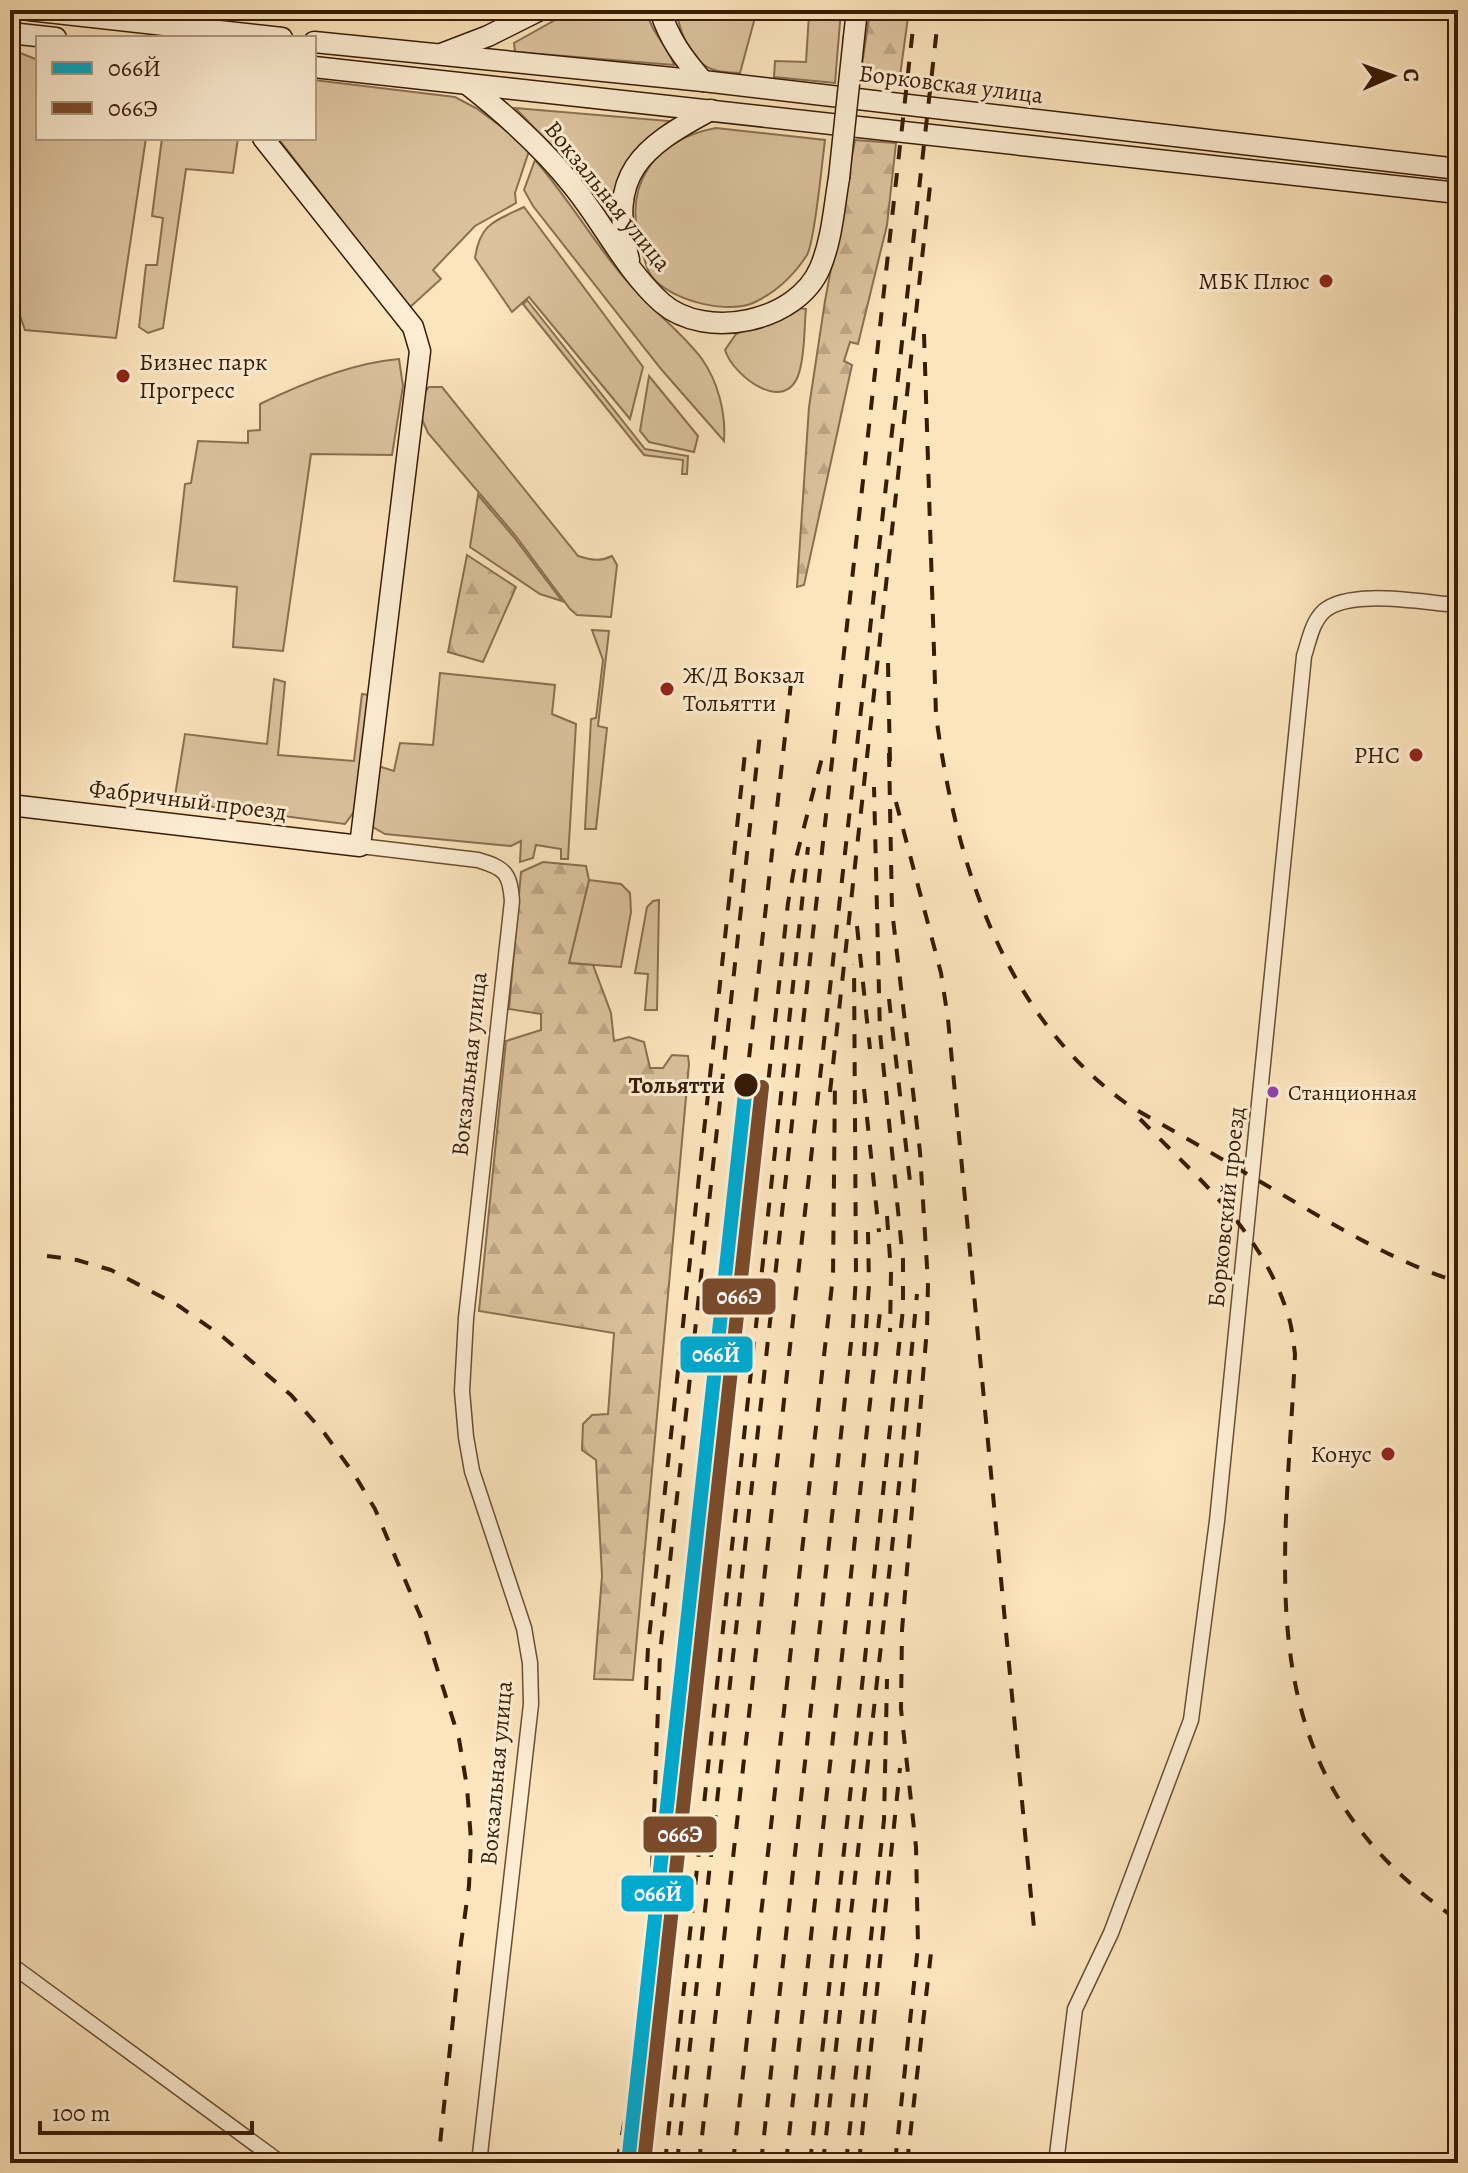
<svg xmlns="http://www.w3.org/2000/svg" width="1468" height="2173" font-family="Alegreya,serif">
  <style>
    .grass { fill: #dbc29d; stroke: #8a6f50; stroke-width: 2 }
    .forest { fill: url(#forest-firs); stroke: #8a6f50; stroke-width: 2 }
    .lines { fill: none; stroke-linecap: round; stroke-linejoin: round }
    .street-casing { stroke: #694e32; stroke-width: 17 }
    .secondary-casing { stroke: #381c04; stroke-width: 23 }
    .street { stroke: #fdedd3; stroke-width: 14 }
    .secondary { stroke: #fdedd3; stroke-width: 20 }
    .rail { stroke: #381c04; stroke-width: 4; stroke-dasharray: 14 14; stroke-linecap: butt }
    .secondary-bridge-casing { stroke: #381c04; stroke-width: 23; stroke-linecap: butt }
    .secondary-bridge { stroke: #fdedd3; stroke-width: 20 }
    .rail-1-casing { stroke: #fdedd3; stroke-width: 20 }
    .rail-2-casing { stroke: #fdedd3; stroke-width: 20 }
    .rail-1 { stroke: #00a9ce; stroke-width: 14 }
    .rail-2 { stroke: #7a4b2a; stroke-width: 14 }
    .poi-dot { fill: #8f2418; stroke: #fdedd3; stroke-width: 3 }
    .stop-dot { fill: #381c04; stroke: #fdedd3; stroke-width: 3 }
    .bus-dot { fill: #8e44ad; stroke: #fdedd3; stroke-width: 3 }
    .labels { text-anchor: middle; stroke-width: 6; stroke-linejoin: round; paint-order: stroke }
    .bus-label { font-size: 22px; fill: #381c04; stroke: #fdedd3; text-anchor: start }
    .street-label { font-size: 24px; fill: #381c04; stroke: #fdedd3 }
    .poi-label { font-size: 24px; fill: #381c04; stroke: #fdedd3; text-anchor: end }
    .stop-label { font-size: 24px; font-weight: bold; fill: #381c04; stroke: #fdedd3; text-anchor: end }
    .line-badge { stroke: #fdedd3; stroke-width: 3 }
    .badge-label { font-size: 22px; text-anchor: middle; font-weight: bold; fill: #fff }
  </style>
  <defs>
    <pattern id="forest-firs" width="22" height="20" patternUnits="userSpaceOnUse" patternTransform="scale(2)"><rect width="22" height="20" fill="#dbc29d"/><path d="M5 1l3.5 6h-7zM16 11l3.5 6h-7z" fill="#bda686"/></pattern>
  </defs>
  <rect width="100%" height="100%" fill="#fce4bc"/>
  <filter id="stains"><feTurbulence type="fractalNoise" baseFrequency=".0025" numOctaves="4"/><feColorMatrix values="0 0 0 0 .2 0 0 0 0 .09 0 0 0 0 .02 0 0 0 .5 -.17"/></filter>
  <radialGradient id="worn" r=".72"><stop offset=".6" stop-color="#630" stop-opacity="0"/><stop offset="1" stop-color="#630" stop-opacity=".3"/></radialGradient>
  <g class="grass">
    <path d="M 573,10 L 646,10 C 651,33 669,47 674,65 L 515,52 L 514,43 Z"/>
    <path d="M 676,10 L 757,10 L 740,73 C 732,72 721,73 714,70 C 690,62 680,32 676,10 Z"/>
    <polygon points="780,10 841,10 835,83 774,77 775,61 806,62 809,14"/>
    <polygon points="10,49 38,60 38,138 146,138 116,338 25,330 19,313 10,304"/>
    <polygon points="314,80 455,97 476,108 525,144 529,151 515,193 516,203 475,226 433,270 441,279 409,308 278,138 314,138"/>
    <polygon points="515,108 669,121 614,219 609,222 554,148"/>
    <path d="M 716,128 L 825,140 C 822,162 815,241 807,255 C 794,275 775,293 753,303 C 726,315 663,299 649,272 C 645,265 644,255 641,248 C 622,185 653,140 716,128 Z"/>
    <polygon points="162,138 238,138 233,173 186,169 163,328 148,333 139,327 146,265 157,265 163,218 152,216"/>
    <path d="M 535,160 C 572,202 599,252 637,292 C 658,315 683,334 702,359 C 718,382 726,413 724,441 L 661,369 L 533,206 L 524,190 Z"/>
    <path d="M 524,207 L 643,367 L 630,419 L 529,297 L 512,312 L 475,258 C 480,223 495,221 524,207 Z"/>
    <polygon points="527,300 645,449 688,456 687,474 682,474 683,460 644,455 523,304"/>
    <path d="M 798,308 L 806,309 C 804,329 805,354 799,373 C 786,416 733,376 725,350 L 736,334 Z"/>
    <path d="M 399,359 L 403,386 L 392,455 L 311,454 L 283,651 L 233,647 L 237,587 L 174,581 L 185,484 L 191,483 L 198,441 L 248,443 L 248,431 L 260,430 L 260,404 C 303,383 352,363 399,359 Z"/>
    <polygon points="649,376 698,436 694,452 649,442 640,431"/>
    <path d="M 429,387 L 442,387 L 578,556 C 591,560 600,562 612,556 L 617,565 L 611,617 L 577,615 L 570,609 L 515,535 L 428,433 L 421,417 L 422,395 Z"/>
    <polygon points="478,495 513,536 562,601 540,594 470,547"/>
    <polygon points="592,630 609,631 598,726 607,728 596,829 585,829 591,719 596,718 603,660"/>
    <polygon points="440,673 555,685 552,714 576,724 568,859 561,859 561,849 536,845 533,858 520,862 521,841 511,846 385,834 371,826 378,766 394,771 400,743 433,745"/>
    <polygon points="274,679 285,682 278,755 354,761 362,694 369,695 356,809 345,824 174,802 185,734 267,744"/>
    <polygon points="589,880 621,884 630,893 631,912 621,967 569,963"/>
    <polygon points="659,900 657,1010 645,1010 648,974 635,973 647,907 653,901"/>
  </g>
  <g class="forest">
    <polygon points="870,10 909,10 900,76 861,72"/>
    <polygon points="855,140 896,143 887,225 858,344 850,342 844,361 852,365 804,585 797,587 809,407 825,301"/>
    <polygon points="467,555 516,587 483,662 448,652"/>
    <polygon points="543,862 586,866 589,880 569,963 593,965 611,1013 614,1041 629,1037 644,1042 650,1068 663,1068 672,1055 688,1056 689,1064 633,1680 594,1679 602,1576 596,1460 582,1450 583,1424 592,1415 608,1414 614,1333 479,1311 506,1041 541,1030 541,1014 509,1009 521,872"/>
  </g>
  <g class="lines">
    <defs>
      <g id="street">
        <path d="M 360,846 L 478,860 C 505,868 510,873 512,901 L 466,1318 L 462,1391 L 466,1437 L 472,1471 L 524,1628 L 530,1663 L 531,1704 L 479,2163"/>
        <polyline points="10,1964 281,2163"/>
        <path d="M 1056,2163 L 1075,2009 L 1111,1933 L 1191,1720 L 1217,1521 L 1304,656 C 1309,641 1312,622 1324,611 C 1350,588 1425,603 1458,605"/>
      </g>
      <g id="secondary">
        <polyline points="29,10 282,38"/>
        <path d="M 660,10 C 669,39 683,58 703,81"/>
        <polyline points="10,33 56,38"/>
        <polyline points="854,37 857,10"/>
        <polyline points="314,42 703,81 1458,169"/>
        <polyline points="441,54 488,36 540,10"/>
        <polyline points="314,67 1458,193"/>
        <path d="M 468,85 C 506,115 543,148 573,186 C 604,224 625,270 662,303 C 706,341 797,322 820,268 C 832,240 834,207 839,178"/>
        <path d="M 629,260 C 607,174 640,148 711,110"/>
        <polyline points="10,805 360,846 420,351 413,327 263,138"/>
      </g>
    </defs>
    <use href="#street" class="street-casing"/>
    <use href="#secondary" class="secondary-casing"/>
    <use href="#street" class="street"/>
    <use href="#secondary" class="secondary"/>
    <g class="rail">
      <path d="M 924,334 L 936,715 C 955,859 1001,1011 1123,1101 C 1138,1112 1155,1120 1170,1129 C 1200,1146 1230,1164 1259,1181 C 1323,1218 1388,1260 1458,1282"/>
      <polyline points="888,663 890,763"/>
      <polyline points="889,753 892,910 920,1152 928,1283 927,1328 902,1630 901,1709 916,1847 918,1946 895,2163"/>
      <polyline points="896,802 941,973 948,1019 1034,1928"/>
      <polyline points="857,926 870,1049"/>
      <polyline points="889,999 911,1190"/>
      <polyline points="746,1085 791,683"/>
      <polyline points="864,1089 879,1232"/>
      <polyline points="830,1092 931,177"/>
      <path d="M 1140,1119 C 1198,1178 1261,1231 1287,1312 C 1292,1325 1293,1340 1295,1354 C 1285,1579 1243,1774 1458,1920"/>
      <polyline points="887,1216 891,1272 890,1332"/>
      <polyline points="47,1256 77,1260 111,1270 179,1306 223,1337 291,1395 325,1434 354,1474 375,1509 422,1620 459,1739 467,1787 471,1840 469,1886 461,1943 438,2163"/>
      <polyline points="864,1356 869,1285 868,1232"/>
      <polyline points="646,1690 648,1647 746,744"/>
      <polyline points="648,1980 660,1653 760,734"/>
      <polyline points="617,2163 645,2006"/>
      <polyline points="649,2163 788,903 796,858 824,750"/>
      <polyline points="665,2163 808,847"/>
      <polyline points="677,2163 915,10"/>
      <polyline points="699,2163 939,10"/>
      <polyline points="733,2163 833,1276 835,1081"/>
      <polyline points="761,2163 853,1325 856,1276 854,964"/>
      <polyline points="786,2163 880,1312"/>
      <polyline points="810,2163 903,1309 903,1260 880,1033 874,787"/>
      <polyline points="823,2163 899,1485 917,1294"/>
      <polyline points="846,2163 884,1820 887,1679"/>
      <polyline points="859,2163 900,1768"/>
      <polyline points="907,2163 932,1944"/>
    </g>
    <defs>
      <polyline id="secondary-bridge" points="839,178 854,37"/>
    </defs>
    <use href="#secondary-bridge" class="secondary-bridge-casing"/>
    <use href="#secondary-bridge" class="secondary-bridge"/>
    <defs>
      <polyline id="rail-1" points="628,2163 746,1085"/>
      <polyline id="rail-2" points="644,2163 762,1087"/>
    </defs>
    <use href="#rail-1" class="rail-1-casing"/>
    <use href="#rail-2" class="rail-2-casing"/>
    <use href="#rail-1" class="rail-1"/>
    <use href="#rail-2" class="rail-2"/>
  </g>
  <g class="poi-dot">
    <circle cx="1326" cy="281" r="8"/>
    <circle cx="123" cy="376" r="8"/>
    <circle cx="667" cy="689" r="8"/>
    <circle cx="1416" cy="755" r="8"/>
    <circle cx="1388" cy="1454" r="8"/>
  </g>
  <circle class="stop-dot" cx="746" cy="1085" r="13"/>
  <circle class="bus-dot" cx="1273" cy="1092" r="7"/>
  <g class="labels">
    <g class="bus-label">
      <text x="1288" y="1100">Станционная</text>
    </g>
    <g class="street-label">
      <text transform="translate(951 84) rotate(7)" y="8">Борковская улица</text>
      <text transform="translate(608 196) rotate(51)" y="8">Вокзальная улица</text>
      <text transform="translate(188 800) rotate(7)" y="8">Фабричный проезд</text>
      <text transform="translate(469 1064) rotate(-84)" y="8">Вокзальная улица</text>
      <text transform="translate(1226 1207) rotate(-84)" y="8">Борковский проезд</text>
      <text transform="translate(496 1773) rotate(-85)" y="8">Вокзальная улица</text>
    </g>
    <g class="poi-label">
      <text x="1310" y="289">МБК Плюс</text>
      <text x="139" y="370" text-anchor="start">Бизнес парк<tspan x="139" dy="28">Прогресс</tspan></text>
      <text x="683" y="683" text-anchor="start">Ж/Д Вокзал<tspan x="683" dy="28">Тольятти</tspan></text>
      <text x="1400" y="763">РНС</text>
      <text x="1372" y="1462">Конус</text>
    </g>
    <g class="stop-label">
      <text x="725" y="1093">Тольятти</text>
    </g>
  </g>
  <g class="line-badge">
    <rect x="701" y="1277" width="76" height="39" rx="8" fill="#7a4b2a"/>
    <rect x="679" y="1335" width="75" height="39" rx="8" fill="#00a9ce"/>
    <rect x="642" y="1815" width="76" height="39" rx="8" fill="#7a4b2a"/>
    <rect x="620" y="1874" width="75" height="39" rx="8" fill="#00a9ce"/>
  </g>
  <g class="badge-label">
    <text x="739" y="1304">066Э</text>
    <text x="716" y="1362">066Й</text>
    <text x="680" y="1842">066Э</text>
    <text x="658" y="1901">066Й</text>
  </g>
  <rect width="1468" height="2173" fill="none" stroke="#fce4bc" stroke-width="40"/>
  <rect x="12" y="12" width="1444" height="2149" fill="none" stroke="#381c04" stroke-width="4"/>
  <rect x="20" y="20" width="1428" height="2133" fill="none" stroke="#381c04" stroke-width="2"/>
  <rect x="36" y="36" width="280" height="104" fill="#fdedd3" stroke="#ae9980" stroke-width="2"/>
  <rect x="52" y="62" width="40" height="12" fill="#00a9ce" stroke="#ae9980" stroke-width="2"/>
  <text x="108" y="76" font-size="24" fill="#381c04">066Й</text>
  <rect x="52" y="102" width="40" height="12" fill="#7a4b2a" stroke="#ae9980" stroke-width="2"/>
  <text x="108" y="116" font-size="24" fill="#381c04">066Э</text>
  <g transform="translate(1392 76) rotate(88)" stroke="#fdedd3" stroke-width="6" paint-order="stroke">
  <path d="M0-6L14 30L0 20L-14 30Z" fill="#381c04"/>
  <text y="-12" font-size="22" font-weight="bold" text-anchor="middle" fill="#381c04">С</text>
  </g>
  <path d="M40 2121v12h212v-12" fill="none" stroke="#381c04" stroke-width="4"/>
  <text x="52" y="2121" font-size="24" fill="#381c04" stroke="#fdedd3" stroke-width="6" paint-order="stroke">100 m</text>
  <rect width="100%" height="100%" filter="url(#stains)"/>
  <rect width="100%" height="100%" fill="url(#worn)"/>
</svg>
